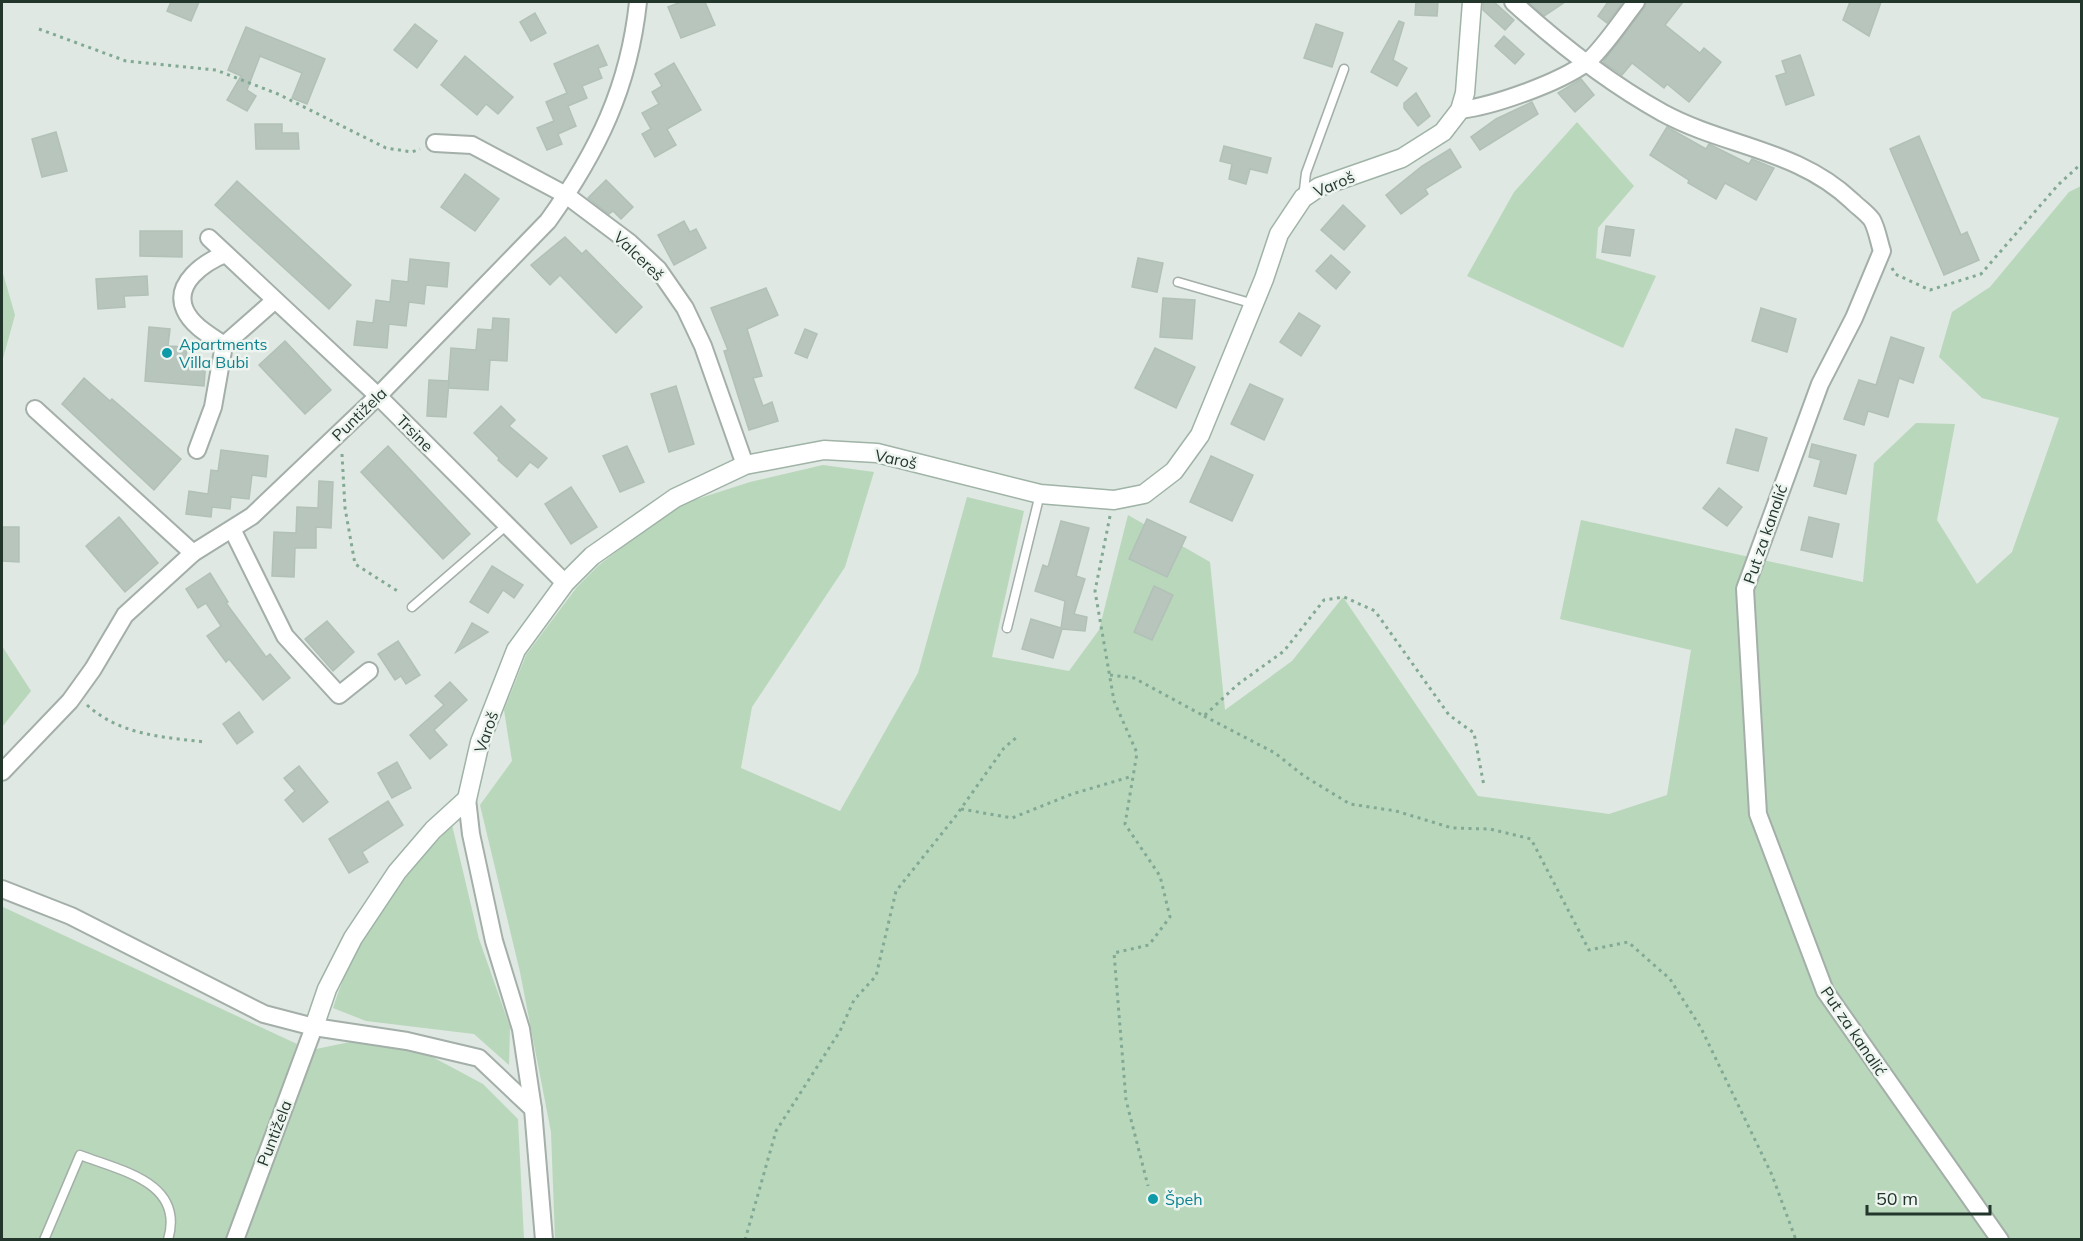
<svg xmlns="http://www.w3.org/2000/svg" width="2083" height="1241" font-family="Mulish,sans-serif">
  <style>
    .green { fill: #b9d7bb }
    .building { fill: #b7c5bd; stroke: #b2c1b7; stroke-width: 1.5 }
    .lines { fill: none; stroke-linecap: round; stroke-linejoin: round }
    .lane-casing { stroke: #a3afa8; stroke-width: 11 }
    .street-casing { stroke: #a3afa8; stroke-width: 20 }
    .secondary-casing { stroke: #9fb3a7; stroke-width: 21 }
    .path { stroke: #82a994; stroke-width: 3; stroke-dasharray: 3 4.5; stroke-linecap: butt }
    .lane { stroke: #fff; stroke-width: 8 }
    .street { stroke: #fff; stroke-width: 16 }
    .secondary { stroke: #fff; stroke-width: 18 }
    .culture-dot { fill: #0f9aa8; stroke: #eef5f0; stroke-width: 2 }
    .labels { text-anchor: middle; stroke-width: 5; stroke-linejoin: round; paint-order: stroke }
    .street-label { font-size: 16px; fill: #22362c; stroke: #eef5f0 }
    .culture-label { font-size: 16px; fill: #0d838f; stroke: #eef5f0; text-anchor: start }
  </style>
  <rect width="100%" height="100%" fill="#dfe8e2"/>
  <g class="green">
    <polygon points="1577,122 1634,186 1598,228 1596,258 1656,276 1623,348 1467,276 1514,192"/>
    <polygon points="2081,186 2081,1239 555,1239 551,1132 520,972 480,805 512,761 504,710 526,655 577,587 599,565 660,518 685,503 750,482 823,465 874,472 845,567 752,707 741,768 840,811 918,673 967,497 1024,511 992,657 1069,671 1099,630 1128,515 1210,562 1225,710 1292,661 1343,597 1478,796 1609,814 1667,795 1691,650 1560,619 1581,520 1863,582 1874,463 1916,423 1955,424 1937,520 1977,584 2012,552 2059,418 1982,398 1939,357 1952,312 1990,287 2069,192"/>
    <polygon points="2,270 15,315 2,362"/>
    <polygon points="2,646 31,691 2,727"/>
    <path d="M 452,825 L 479,939 L 510,1027 L 509,1065 L 474,1034 L 366,1021 L 333,1008 C 357,933 400,881 452,825 Z"/>
    <polygon points="3,907 297,1044 228,1239 2,1240"/>
    <polygon points="350,1042 425,1053 483,1084 518,1119 524,1239 244,1240 316,1049"/>
  </g>
  <g class="building">
    <polygon points="171,2 199,2 191,21 167,11"/>
    <polygon points="681,2 705,2 715,25 681,38 668,7"/>
    <polygon points="1416,2 1438,2 1437,16 1415,15"/>
    <polygon points="1483,2 1494,2 1514,20 1505,30 1483,10"/>
    <polygon points="1528,2 1565,2 1544,16"/>
    <polygon points="1608,2 1623,2 1607,23 1598,16"/>
    <polygon points="1646,2 1683,2 1665,25 1700,53 1704,48 1721,62 1689,102 1667,84 1664,88 1632,63 1622,75 1603,62 1644,8"/>
    <polygon points="1850,2 1881,2 1869,36 1843,20"/>
    <polygon points="535,13 546,33 531,41 520,22"/>
    <polygon points="1399,21 1404,23 1393,60 1407,68 1397,86 1371,72"/>
    <polygon points="415,24 437,41 417,68 394,50"/>
    <polygon points="1316,24 1343,33 1332,67 1304,58"/>
    <polygon points="246,27 325,59 307,104 292,98 302,73 260,56 247,90 256,96 247,111 227,100 241,76 228,70"/>
    <polygon points="1504,36 1524,54 1515,64 1495,46"/>
    <polygon points="598,45 607,65 598,68 602,78 582,86 587,98 568,106 576,126 558,134 562,144 547,150 537,128 554,121 546,102 567,93 554,64"/>
    <polygon points="1800,55 1814,95 1786,105 1776,76 1786,73 1782,61"/>
    <polygon points="465,56 513,97 498,114 486,104 477,115 441,85"/>
    <polygon points="674,63 701,110 667,129 676,145 655,157 642,134 651,129 642,113 659,104 652,92 662,86 655,74"/>
    <polygon points="1581,79 1594,95 1575,112 1558,93"/>
    <polygon points="1416,93 1430,116 1418,126 1404,108 1404,103"/>
    <polygon points="1532,102 1538,114 1480,150 1471,137 1496,119"/>
    <polygon points="255,124 282,124 282,133 298,133 299,149 256,149"/>
    <polygon points="1667,127 1706,149 1709,144 1749,164 1752,159 1774,168 1756,200 1725,183 1716,199 1688,183 1689,180 1650,155"/>
    <polygon points="56,132 67,171 42,177 32,139"/>
    <polygon points="1919,136 1961,235 1967,232 1979,260 1944,275 1890,149"/>
    <polygon points="1224,146 1271,158 1267,173 1250,169 1246,184 1229,179 1232,164 1220,161"/>
    <polygon points="1450,149 1461,167 1425,189 1428,194 1401,214 1386,195 1422,166"/>
    <polygon points="465,174 499,199 475,231 441,207"/>
    <polygon points="606,180 633,207 621,219 613,211 609,214 588,198"/>
    <polygon points="237,181 351,285 329,309 215,205"/>
    <polygon points="1343,205 1365,226 1344,250 1321,230"/>
    <polygon points="684,221 690,232 696,229 706,248 674,265 658,235"/>
    <polygon points="1606,226 1634,230 1630,256 1602,252"/>
    <polygon points="140,231 182,231 182,257 140,256"/>
    <polygon points="565,237 582,254 586,250 642,307 616,333 560,275 550,285 531,265"/>
    <polygon points="1331,255 1350,272 1336,289 1316,271"/>
    <polygon points="1138,258 1163,263 1157,292 1132,287"/>
    <polygon points="410,259 449,263 447,287 426,285 424,304 409,302 406,326 389,324 387,348 354,345 357,321 373,323 376,300 390,302 392,280 408,282"/>
    <polygon points="147,276 148,295 124,296 125,307 98,309 96,279"/>
    <polygon points="766,288 778,315 747,329 762,376 753,378 763,406 772,402 778,421 749,430 724,351 728,350 711,308"/>
    <polygon points="1163,298 1195,300 1192,339 1160,337"/>
    <polygon points="1761,308 1796,319 1787,352 1752,341"/>
    <polygon points="1299,313 1320,326 1301,356 1280,342"/>
    <polygon points="493,318 509,319 507,361 490,360 488,390 448,388 451,348 476,350 478,329 492,330"/>
    <polygon points="149,327 170,329 168,346 187,347 186,358 206,359 204,386 145,381"/>
    <polygon points="805,329 817,334 807,358 795,353"/>
    <polygon points="1891,337 1924,348 1913,383 1899,378 1888,417 1868,411 1864,425 1844,419 1859,380 1876,385"/>
    <polygon points="285,341 331,390 305,414 259,365"/>
    <polygon points="1155,348 1195,367 1176,408 1135,388"/>
    <polygon points="84,378 110,401 112,399 181,459 154,490 62,404"/>
    <polygon points="429,380 449,381 446,417 427,416"/>
    <polygon points="1250,384 1283,399 1264,440 1231,424"/>
    <polygon points="676,386 694,444 669,452 651,394"/>
    <polygon points="501,406 515,420 509,426 547,458 538,468 530,462 517,477 498,460 499,458 474,433"/>
    <polygon points="1736,429 1767,438 1758,471 1727,463"/>
    <polygon points="1812,444 1856,455 1846,494 1814,486 1821,460 1809,457"/>
    <polygon points="388,446 470,534 443,559 361,472"/>
    <polygon points="627,446 644,482 620,492 603,456"/>
    <polygon points="221,450 268,456 266,477 252,475 249,499 231,497 230,509 212,507 211,517 186,514 189,491 208,494 211,470 218,471"/>
    <polygon points="1211,456 1253,475 1232,521 1190,502"/>
    <polygon points="319,481 333,482 331,528 316,527 316,548 295,548 294,577 272,576 274,532 296,533 297,507 318,508"/>
    <polygon points="571,487 597,527 571,544 545,504"/>
    <polygon points="1719,488 1742,507 1727,526 1703,508"/>
    <polygon points="119,517 158,563 125,592 86,546"/>
    <polygon points="1809,517 1839,524 1832,557 1801,550"/>
    <polygon points="1147,519 1186,537 1167,577 1129,559"/>
    <polygon points="1061,521 1089,528 1076,576 1085,579 1074,614 1087,617 1085,631 1062,629 1053,658 1022,649 1031,619 1061,628 1065,601 1035,591 1043,565 1048,567"/>
    <polygon points="2,527 19,527 19,562 2,561"/>
    <polygon points="492,566 523,585 514,598 503,590 488,613 470,602"/>
    <polygon points="210,573 228,602 226,603 266,657 270,654 290,678 263,700 229,659 226,662 207,636 221,626 206,603 198,608 186,589"/>
    <polygon points="1154,586 1173,595 1152,640 1134,632"/>
    <polygon points="327,621 354,652 333,671 305,639"/>
    <polygon points="472,623 488,632 456,652"/>
    <polygon points="398,641 420,675 406,684 401,676 395,680 378,654"/>
    <polygon points="450,682 467,700 434,730 447,745 430,759 410,735 444,705 435,696"/>
    <polygon points="239,712 253,732 237,744 223,724"/>
    <polygon points="397,762 411,788 392,798 378,773"/>
    <polygon points="299,766 328,802 303,822 285,800 295,791 284,778"/>
    <polygon points="388,801 403,825 362,852 368,862 349,873 329,839"/>
  </g>
  <g class="lines">
    <defs>
      <g id="lane">
        <polyline points="1303,198 1306,173 1344,69"/>
        <polyline points="1178,282 1254,304"/>
        <polyline points="412,607 507,525"/>
        <polyline points="1007,628 1040,494"/>
        <path d="M 44,1240 L 80,1155 C 121,1171 185,1182 168,1240"/>
      </g>
      <g id="street">
        <path d="M 1513,2 C 1558,43 1609,83 1663,113 C 1726,147 1797,149 1852,201 C 1858,207 1867,213 1872,220 C 1877,229 1879,242 1882,251 L 1854,318 L 1820,384 L 1745,589 L 1758,814 L 1825,991 L 2000,1240"/>
        <path d="M 1460,110 C 1494,106 1558,83 1586,63 C 1601,52 1624,17 1636,2"/>
        <polyline points="435,143 472,145 566,195 630,243 658,269 685,308 703,346 745,465"/>
        <polyline points="209,238 378,396 565,583"/>
        <path d="M 224,345 C 211,336 192,326 185,310 C 173,283 205,262 225,254"/>
        <polyline points="35,409 193,553"/>
        <polyline points="197,450 213,407 224,345 274,301"/>
        <polyline points="233,531 285,636 339,695 369,671"/>
        <path d="M 2,772 L 70,701 L 93,669 L 125,615 L 193,553 L 252,516 L 378,396 L 548,221 C 598,151 629,87 638,2"/>
        <polyline points="467,799 471,834 494,941 521,1029 533,1109"/>
        <polyline points="2,889 71,916 264,1014 314,1027 407,1041 479,1058 533,1109 544,1240"/>
        <polyline points="235,1240 314,1027"/>
      </g>
      <polyline id="secondary" points="314,1027 327,989 353,938 397,872 433,830 467,799 480,742 516,650 565,583 592,556 675,498 745,465 824,450 877,453 1040,494 1114,500 1144,494 1174,471 1200,435 1264,279 1279,234 1303,198 1319,187 1402,158 1443,132 1460,110 1465,93 1472,2"/>
    </defs>
    <use href="#lane" class="lane-casing"/>
    <use href="#street" class="street-casing"/>
    <use href="#secondary" class="secondary-casing"/>
    <g class="path">
      <polyline points="39,29 126,61 216,70 278,94 386,148 412,152 420,149"/>
      <polyline points="1892,268 1895,274 1930,290 1981,274 2058,185 2082,163"/>
      <polyline points="342,454 345,508 355,564 399,592"/>
      <polyline points="1110,516 1095,591 1114,701 1137,753 1125,824 1160,876 1170,917 1149,945 1114,953 1126,1100 1148,1186"/>
      <polyline points="1110,675 1134,678 1204,716 1237,685 1284,651 1324,600 1344,597 1375,611 1449,715 1474,733 1484,786"/>
      <path d="M 87,705 C 120,735 162,737 205,742"/>
      <polyline points="1204,716 1275,753 1304,776 1350,804 1396,811 1452,828 1490,829 1531,839 1589,950 1628,942 1670,979 1701,1028 1772,1175 1796,1240"/>
      <polyline points="961,809 1012,818 1072,794 1133,776"/>
      <polyline points="745,1240 776,1131 840,1031 854,1000 876,976 896,891 955,817 1004,748 1017,737"/>
    </g>
    <use href="#lane" class="lane"/>
    <use href="#street" class="street"/>
    <use href="#secondary" class="secondary"/>
  </g>
  <g class="culture-dot">
    <circle cx="167" cy="353" r="6"/>
    <circle cx="1153" cy="1199" r="6"/>
  </g>
  <g class="labels">
    <g class="street-label">
      <text transform="translate(1334 184) rotate(-23)" y="6">Varoš</text>
      <text transform="translate(639 256) rotate(44)" y="6">Valcereš</text>
      <text transform="translate(359 414) rotate(-44)" y="6">Puntižela</text>
      <text transform="translate(415 433) rotate(45)" y="6">Trsine</text>
      <text transform="translate(896 459) rotate(12)" y="6">Varoš</text>
      <text transform="translate(1765 534) rotate(-71)" y="6">Put za kanalić</text>
      <text transform="translate(486 732) rotate(-71)" y="6">Varoš</text>
      <text transform="translate(1854 1031) rotate(56)" y="6">Put za kanalić</text>
      <text transform="translate(274 1133) rotate(-69)" y="6">Puntižela</text>
    </g>
    <g class="culture-label">
      <text x="179" y="350">Apartments<tspan x="179" dy="18">Villa Bubi</tspan></text>
      <text x="1165" y="1205">Špeh</text>
    </g>
  </g>
  <rect width="2083" height="1241" fill="none" stroke="#22362c" stroke-width="6"/>
  <path d="M1867 1205v9h123v-9" fill="none" stroke="#22362c" stroke-width="3"/>
  <text x="1876" y="1205" font-size="18" fill="#22362c" stroke="#eef5f0" stroke-width="4.5" paint-order="stroke">50 m</text>
</svg>
